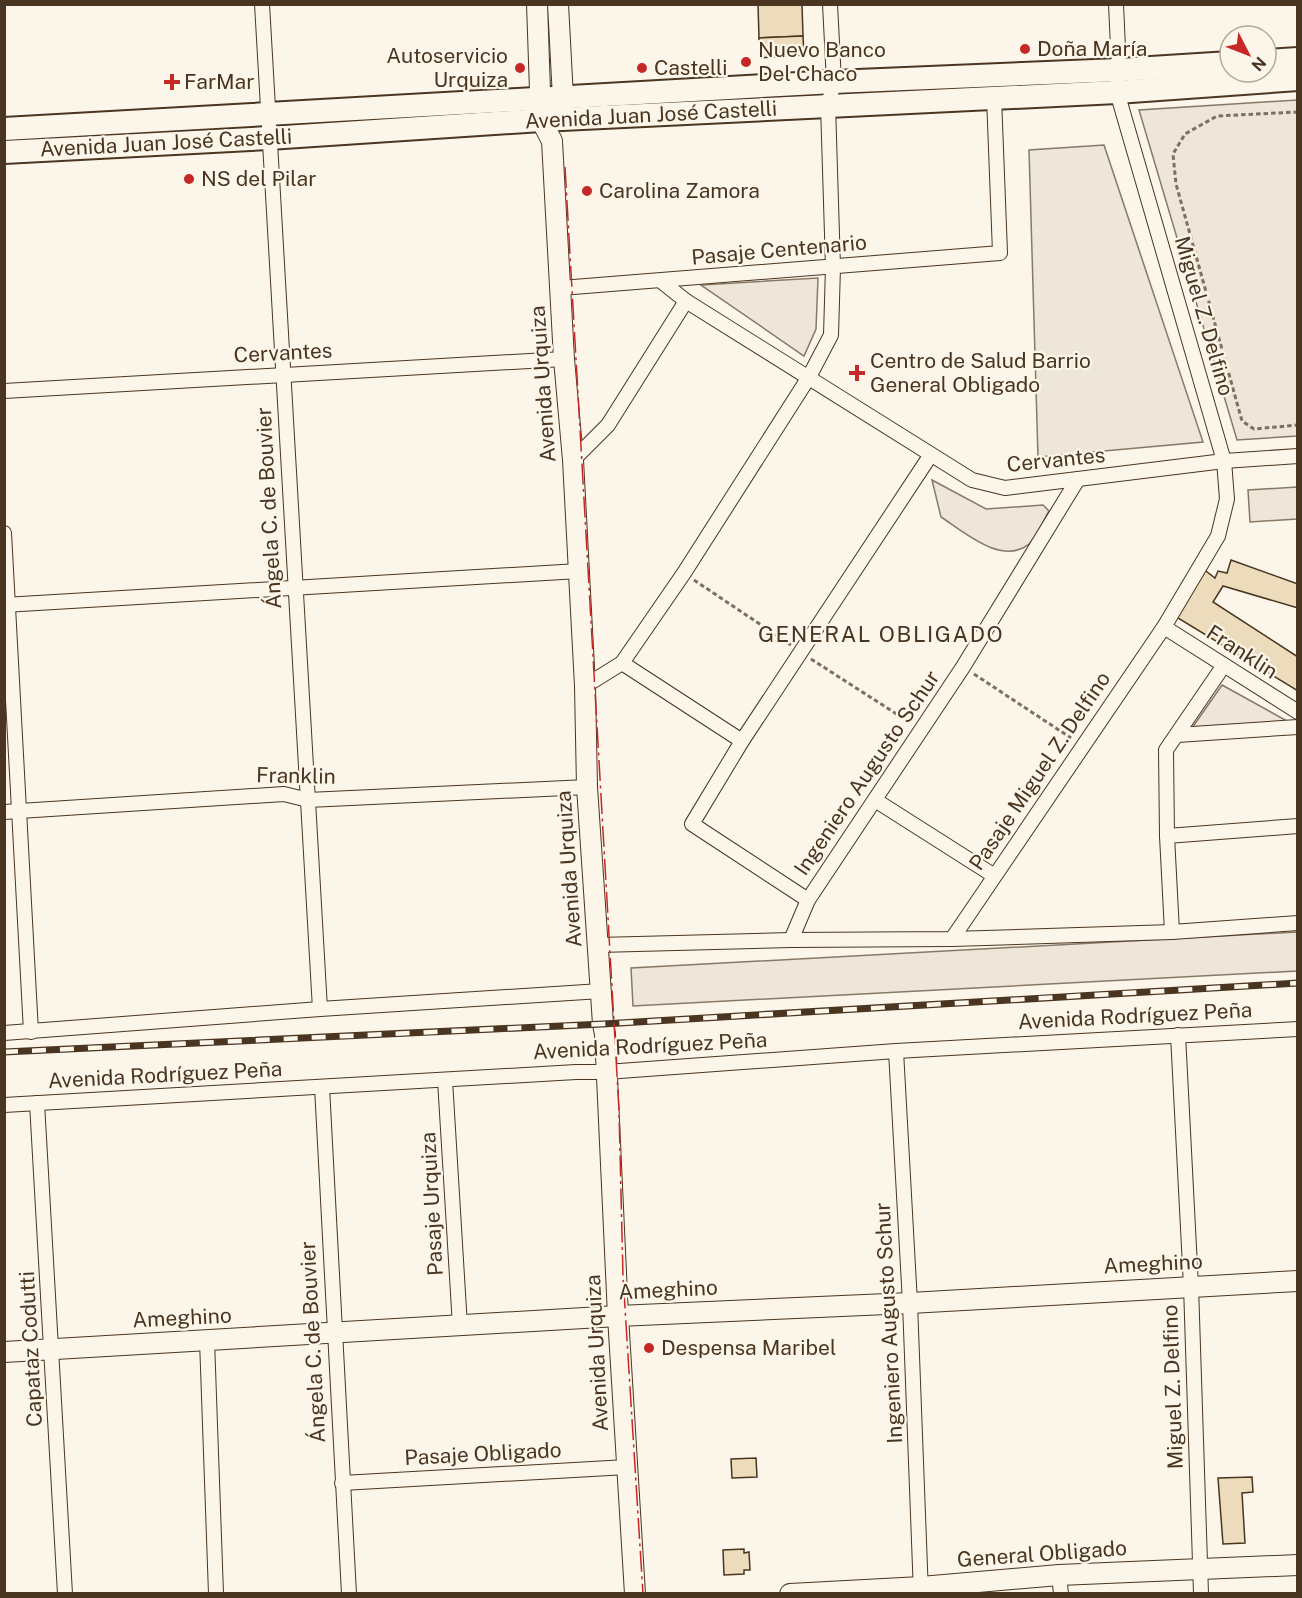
<svg xmlns="http://www.w3.org/2000/svg" width="1302" height="1598" font-family="'Public Sans',sans-serif">
  <style>
    .green { fill: #ede6d9; stroke: #887966; stroke-width: 1.5 }
    .building { fill: #ecdcbc; stroke: #4a3520; stroke-width: 1.5 }
    .lines { fill: none; stroke-linecap: round; stroke-linejoin: round }
    .street-casing { stroke: #4a3520; stroke-width: 16 }
    .secondary-casing { stroke: #4a3520; stroke-width: 22 }
    .primary-casing { stroke: #4a3520; stroke-width: 26 }
    .path { stroke: #7f6f5c; stroke-width: 3; stroke-dasharray: 4.5 3; stroke-linecap: butt }
    .street { stroke: #fbf6e9; stroke-width: 14 }
    .secondary { stroke: #fbf6e9; stroke-width: 20 }
    .primary { stroke: #fbf6e9; stroke-width: 22 }
    .rail-casing { stroke: #4a3520; stroke-width: 7 }
    .rail { stroke: #fbf6e9; stroke-width: 4.5; stroke-dasharray: 14; stroke-linecap: butt }
    .power { stroke: #c62828; stroke-width: 1.5; stroke-dasharray: 21 4.5 3 4.5; stroke-linecap: butt }
    .poi-dot { fill: #c62828; stroke: #fbf6e9; stroke-width: 2 }
    .labels { text-anchor: middle; stroke-width: 4.5; stroke-linejoin: round; paint-order: stroke }
    .poi-label { font-size: 21px; fill: #4a3520; stroke: #fbf6e9; text-anchor: start }
    .street-label { font-size: 21px; fill: #4a3520; stroke: #fbf6e9 }
    .neighbourhood-label { font-size: 22px; letter-spacing: 1.5px; fill: #4a3520; stroke: #fbf6e9 }
  </style>
  <rect width="100%" height="100%" fill="#fbf6e9"/>
  <g class="green">
    <polygon points="1297,100 1297,436 1237,440 1139,110"/>
    <polygon points="1104,145 1203,442 1038,457 1029,150"/>
    <polygon points="818,278 816,329 804,356 701,285"/>
    <path d="M 932,480 L 986,509 L 1043,505 L 1049,511 C 1043,521 1037,537 1029,544 C 1002,566 964,532 941,517 Z"/>
    <polygon points="1297,487 1297,519 1250,522 1248,490"/>
    <polygon points="1222,685 1287,721 1192,728"/>
    <polygon points="1297,932 1297,971 633,1006 631,968"/>
  </g>
  <g class="building">
    <polygon points="758,4 802,4 803,36 759,38"/>
    <polygon points="803,36 804,55 760,58 759,38"/>
    <polygon points="1231,560 1298,584 1298,608 1223,586 1213,602 1298,657 1298,691 1173,615 1202,568 1215,578 1218,571 1227,573"/>
    <polygon points="756,1458 757,1477 732,1478 731,1459"/>
    <polygon points="1252,1477 1253,1492 1242,1493 1245,1543 1223,1544 1218,1478"/>
    <polygon points="744,1549 744,1553 749,1552 750,1570 744,1570 744,1574 724,1575 723,1550"/>
  </g>
  <g class="lines">
    <defs>
      <g id="street">
        <polyline points="262,4 320,1009"/>
        <polyline points="661,281 686,301 972,480 1005,488 1224,461 1298,456"/>
        <polyline points="561,288 1000,253 994,97"/>
        <polyline points="4,391 564,359"/>
        <polyline points="573,460 608,425 686,301"/>
        <polyline points="4,533 31,1032"/>
        <polyline points="4,605 579,571"/>
        <polyline points="1164,627 1298,712"/>
        <polyline points="622,663 742,741"/>
        <polyline points="585,686 622,663 684,573 809,377 831,335 833,267 828,105 834,82 830,4"/>
        <polyline points="1177,735 1298,727"/>
        <polyline points="875,800 993,875"/>
        <polyline points="4,812 284,794 308,800 587,787"/>
        <polyline points="1167,836 1298,826"/>
        <polyline points="808,900 692,824 742,741 930,456"/>
        <polyline points="1172,932 1167,836 1166,750 1224,665"/>
        <polyline points="952,939 1164,627 1218,536 1227,499 1224,461 1117,92 1119,70 1116,4"/>
        <polyline points="791,940 808,900 963,667 1078,479"/>
        <polyline points="598,945 791,940 952,939 1172,932 1298,923"/>
        <polyline points="4,1033 320,1009 601,991"/>
        <polyline points="1178,1035 1191,1286 1201,1594"/>
        <polyline points="896,1051 910,1303 921,1594"/>
        <polyline points="445,1080 460,1326"/>
        <polyline points="322,1087 349,1594"/>
        <polyline points="37,1103 65,1594"/>
        <polyline points="4,1105 576,1072 606,1072 896,1051 1298,1029"/>
        <polyline points="207,1340 216,1594"/>
        <polyline points="342,1483 627,1467"/>
        <polyline points="1059,1575 1061,1594"/>
      </g>
      <g id="secondary">
        <polyline points="537,4 541,120 552,141 564,359 573,460 585,686 587,787 603,1024 605,1034 618,1316 635,1594"/>
        <polyline points="558,4 563,98 562,113"/>
        <polyline points="4,1352 618,1316 910,1303 1298,1281"/>
        <polyline points="790,1594 921,1587 1059,1575 1298,1565"/>
      </g>
      <g id="primary">
        <polyline points="1266,61 1298,59"/>
        <polyline points="4,129 834,82 1119,70 1230,63"/>
        <polyline points="4,152 269,138 541,120 1117,92 1298,79"/>
      </g>
    </defs>
    <use href="#street" class="street-casing"/>
    <use href="#secondary" class="secondary-casing"/>
    <use href="#primary" class="primary-casing"/>
    <g class="path">
      <polyline points="1298,112 1217,116 1185,134 1173,154 1176,184 1242,421 1254,429 1298,425"/>
      <polyline points="694,580 791,645"/>
      <polyline points="811,659 909,722"/>
      <polyline points="974,674 1071,738"/>
    </g>
    <use href="#street" class="street"/>
    <use href="#secondary" class="secondary"/>
    <use href="#primary" class="primary"/>
    <defs>
      <polyline id="rail" points="4,1052 603,1024 1298,983"/>
    </defs>
    <use href="#rail" class="rail-casing"/>
    <use href="#rail" class="rail"/>
    <polyline class="power" points="565,167 619,1110 623,1276 643,1594"/>
  </g>
  <g class="poi-dot">
    <circle cx="1025" cy="49" r="6"/>
    <circle cx="746" cy="62" r="6"/>
    <circle cx="520" cy="68" r="6"/>
    <circle cx="642" cy="68" r="6"/>
    <path d="M169 73h6v6h6v6h-6v6h-6v-6h-6v-6h6z"/>
    <circle cx="189" cy="179" r="6"/>
    <circle cx="587" cy="191" r="6"/>
    <path d="M854 364h6v6h6v6h-6v6h-6v-6h-6v-6h6z"/>
    <circle cx="649" cy="1348" r="6"/>
  </g>
  <g class="labels">
    <g class="poi-label">
      <text x="1037" y="56">Doña María</text>
      <text x="758" y="57">Nuevo Banco<tspan x="758" dy="24">Del Chaco</tspan></text>
      <text x="508" y="63" text-anchor="end">Autoservicio<tspan x="508" dy="24">Urquiza</tspan></text>
      <text x="654" y="75">Castelli</text>
      <text x="184" y="89">FarMar</text>
      <text x="201" y="186">NS del Pilar</text>
      <text x="599" y="198">Carolina Zamora</text>
      <text x="870" y="368">Centro de Salud Barrio<tspan x="870" dy="24">General Obligado</tspan></text>
      <text x="661" y="1355">Despensa Maribel</text>
    </g>
    <g class="street-label">
      <text transform="translate(651 115) rotate(-3)" y="7">Avenida Juan José Castelli</text>
      <text transform="translate(166 143) rotate(-3)" y="7">Avenida Juan José Castelli</text>
      <text transform="translate(779 250) rotate(-5)" y="7">Pasaje Centenario</text>
      <text transform="translate(1204 316) rotate(74)" y="7">Miguel Z. Delfino</text>
      <text transform="translate(283 353) rotate(-3)" y="7">Cervantes</text>
      <text transform="translate(543 384) rotate(-94)" y="7">Avenida Urquiza</text>
      <text transform="translate(1056 460) rotate(-6)" y="7">Cervantes</text>
      <text transform="translate(269 508) rotate(-93)" y="7">Ángela C. de Bouvier</text>
      <text transform="translate(1242 652) rotate(33)" y="7">Franklin</text>
      <text transform="translate(1040 771) rotate(-56)" y="7">Pasaje Miguel Z. Delfino</text>
      <text transform="translate(867 773) rotate(-56)" y="7">Ingeniero Augusto Schur</text>
      <text transform="translate(296 776) rotate(1)" y="7">Franklin</text>
      <text transform="translate(569 869) rotate(-94)" y="7">Avenida Urquiza</text>
      <text transform="translate(1135 1016) rotate(-3)" y="7">Avenida Rodríguez Peña</text>
      <text transform="translate(650 1046) rotate(-3)" y="7">Avenida Rodríguez Peña</text>
      <text transform="translate(165 1075) rotate(-3)" y="7">Avenida Rodríguez Peña</text>
      <text transform="translate(432 1204) rotate(-93)" y="7">Pasaje Urquiza</text>
      <text transform="translate(1153 1264) rotate(-3)" y="7">Ameghino</text>
      <text transform="translate(668 1290) rotate(-3)" y="7">Ameghino</text>
      <text transform="translate(182 1318) rotate(-3)" y="7">Ameghino</text>
      <text transform="translate(889 1323) rotate(-93)" y="7">Ingeniero Augusto Schur</text>
      <text transform="translate(313 1342) rotate(-93)" y="7">Ángela C. de Bouvier</text>
      <text transform="translate(31 1349) rotate(-93)" y="7">Capataz Codutti</text>
      <text transform="translate(597 1353) rotate(-93)" y="7">Avenida Urquiza</text>
      <text transform="translate(1173 1387) rotate(-92)" y="7">Miguel Z. Delfino</text>
      <text transform="translate(483 1454) rotate(-3)" y="7">Pasaje Obligado</text>
      <text transform="translate(1042 1554) rotate(-4)" y="7">General Obligado</text>
    </g>
    <g class="neighbourhood-label">
      <text x="881" y="642">GENERAL OBLIGADO</text>
    </g>
  </g>
  <rect width="1302" height="1598" fill="none" stroke="#4a3520" stroke-width="12"/>
  <g transform="translate(1248 54) rotate(132)"><circle r="28" fill="#fbf6e9" stroke="#b4a999" stroke-width="1.5"/>
  <path d="M0-4.5L10 22L0 15L-10 22Z" fill="#c62828"/>
  <text y="-9" font-size="16" font-weight="bold" text-anchor="middle" fill="#4a3520">N</text>
  </g>
</svg>
